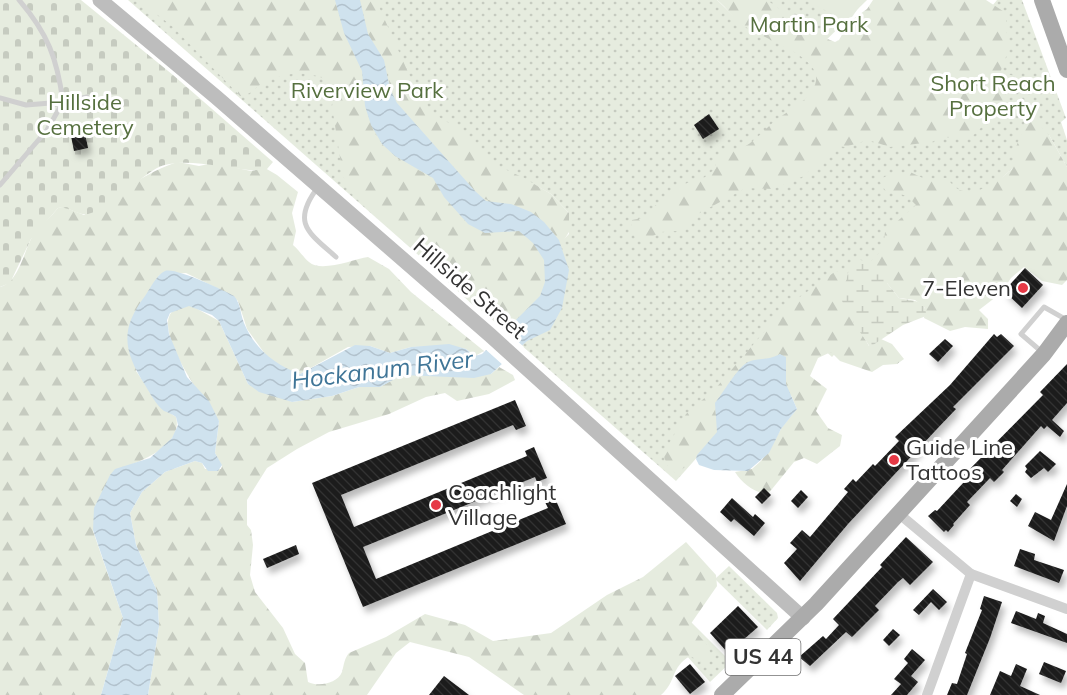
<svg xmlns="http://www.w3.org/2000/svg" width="1067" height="695" font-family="Mulish,sans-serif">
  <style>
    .green { fill: url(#green-dots); fill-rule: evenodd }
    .forest { fill: url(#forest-firs) }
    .wetland { fill: url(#wetland-marsh) }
    .cemetery { fill: url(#cemetery-stones) }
    .pitch { fill: #e6ecdf }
    .water { fill: url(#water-waves) }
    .pier { fill: #fff }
    .building { fill: url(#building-back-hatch); filter: url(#shadow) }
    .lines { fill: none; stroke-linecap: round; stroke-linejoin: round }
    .service { stroke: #d0d0d0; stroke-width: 5 }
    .minor { stroke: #d0d0d0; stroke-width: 10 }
    .secondary { stroke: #bdbdbd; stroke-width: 15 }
    .primary { stroke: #ababab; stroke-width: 16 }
    .poi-dot { fill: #e63946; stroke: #fff; stroke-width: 2 }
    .labels { text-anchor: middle; stroke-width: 6; stroke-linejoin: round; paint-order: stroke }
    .shield { fill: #fff; stroke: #707070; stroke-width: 1.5 }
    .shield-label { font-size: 21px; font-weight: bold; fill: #333 }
    .park-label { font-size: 22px; fill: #56703f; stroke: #fff }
    .street-label { font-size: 22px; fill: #333; stroke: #fff }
    .poi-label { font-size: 22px; fill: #333; stroke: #fff; text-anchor: start }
    .water-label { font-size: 24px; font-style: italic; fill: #3f7597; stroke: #fff }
  </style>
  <defs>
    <pattern id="green-dots" width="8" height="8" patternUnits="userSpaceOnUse" patternTransform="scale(1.5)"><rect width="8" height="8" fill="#e6ecdf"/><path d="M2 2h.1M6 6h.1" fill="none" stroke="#c6cbc0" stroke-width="1.8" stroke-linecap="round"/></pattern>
    <pattern id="forest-firs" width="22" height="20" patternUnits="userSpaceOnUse" patternTransform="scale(1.5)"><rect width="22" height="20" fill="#e6ecdf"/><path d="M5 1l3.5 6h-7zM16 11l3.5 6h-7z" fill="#c6cbc0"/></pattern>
    <pattern id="wetland-marsh" width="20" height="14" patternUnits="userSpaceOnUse" patternTransform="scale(1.5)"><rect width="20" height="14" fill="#e6ecdf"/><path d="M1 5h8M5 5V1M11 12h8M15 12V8" fill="none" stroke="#c6cbc0"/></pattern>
    <pattern id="cemetery-stones" width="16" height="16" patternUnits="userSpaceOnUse" patternTransform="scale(1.5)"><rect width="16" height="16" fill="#e6ecdf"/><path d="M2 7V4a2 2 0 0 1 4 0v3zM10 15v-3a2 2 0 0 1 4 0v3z" fill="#c6cbc0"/></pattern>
    <pattern id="water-waves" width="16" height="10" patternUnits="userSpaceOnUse" patternTransform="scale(1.5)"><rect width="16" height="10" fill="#cfe2ee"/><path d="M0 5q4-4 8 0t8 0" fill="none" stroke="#b2c2cd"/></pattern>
    <pattern id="building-back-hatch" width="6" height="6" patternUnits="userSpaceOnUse" patternTransform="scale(1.5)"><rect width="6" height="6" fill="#1a1a1a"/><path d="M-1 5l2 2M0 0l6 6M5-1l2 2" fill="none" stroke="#333"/></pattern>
    <filter id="shadow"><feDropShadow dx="3.5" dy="6" stdDeviation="3" flood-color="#0004"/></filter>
  </defs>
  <rect width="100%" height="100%" fill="#fff"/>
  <g class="green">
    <path d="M 128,0 L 717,0 L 743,25 L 778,41 L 799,53 L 812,66 L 901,116 L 997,0 L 1022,0 L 1066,118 L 1061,122 L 1067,140 L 1067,167 L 1049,135 L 893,277 L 878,293 L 884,300 L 832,357 L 797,325 L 800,393 L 742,407 L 676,481 ZM 530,182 L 551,194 L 569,213 L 569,234 L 564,239 Z"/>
    <polygon points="733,0 867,0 812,54"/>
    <polygon points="729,566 777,613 778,618 767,630 715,579"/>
    <polygon points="680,611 731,662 710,682 662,628"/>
  </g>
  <g class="forest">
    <path d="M 138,0 L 335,0 L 344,33 L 362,71 L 365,106 L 374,132 L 382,144 L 398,159 L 433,178 L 458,214 L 474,228 L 488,233 L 516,230 C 540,240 554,272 540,296 C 533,308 520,317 511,326 L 474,306 L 364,205 L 343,177 L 332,106 L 335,90 L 333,84 C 311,68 283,72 260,85 C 253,89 250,96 240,96 L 172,26 Z"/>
    <polygon points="360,0 376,0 411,79 432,113 466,133 496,165 524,178 551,194 569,213 569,232 564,240 559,240 544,222 528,211 481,198 406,116 390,89 388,71 368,34"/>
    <path d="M 717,0 L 767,0 L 813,33 L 835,42 L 839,40 L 849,22 L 867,9 L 873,0 L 986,0 L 1006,13 L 1006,30 L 1010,46 L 1000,73 L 1016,76 L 1016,80 L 1006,92 L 1002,106 L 975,134 L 965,139 L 942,137 L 932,142 L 890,147 L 868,140 L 845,147 L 837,146 L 804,176 L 773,189 L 746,188 L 694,216 L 677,231 L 661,232 L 645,240 L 636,239 L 631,230 L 632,220 L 643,218 C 655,204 670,192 687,183 C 690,181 693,182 696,181 C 703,180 711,172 716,168 L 715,159 L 721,151 C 729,149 736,151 744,147 C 758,139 769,124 783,115 C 861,68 782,49 744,26 C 734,20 727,7 717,0 Z"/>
    <path d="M 1032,117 L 1049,135 L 1067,167 L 1067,280 L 1062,285 L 1042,281 L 1024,267 L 1011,278 L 1001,293 L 979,310 L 988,319 L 988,329 L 965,327 L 950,331 L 924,318 L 925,308 L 915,300 L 899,298 L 870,262 L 883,249 L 885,232 L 916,205 L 907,196 L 885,190 L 879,180 L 890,174 L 910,172 L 925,179 L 946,178 C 951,182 954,188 960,190 C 977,197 1000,180 1012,169 L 1016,147 L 1027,120 Z"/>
    <path d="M 178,162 L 199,166 L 213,163 L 251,171 L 265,168 L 277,175 L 298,192 L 292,213 L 296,231 L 293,245 C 299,250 303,257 309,262 C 321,273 354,259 368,257 L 389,269 L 411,292 L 484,351 L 475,356 L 466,349 L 452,346 L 411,347 L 390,353 L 370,346 L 348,347 L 300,374 L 279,367 L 268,358 L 247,329 L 238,301 L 227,293 L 186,273 L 159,275 L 136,371 L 160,406 L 176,417 C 184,446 136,464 115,470 L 93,531 L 123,618 L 101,695 L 0,695 L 0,287 C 20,282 24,248 35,232 C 42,224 51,217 58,208 L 64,207 L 84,215 C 113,198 148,170 178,162 Z"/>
    <path d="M 836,271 L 847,275 L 839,293 L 869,346 L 881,339 L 892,344 L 904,359 L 897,364 L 883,365 L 872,372 L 840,361 L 831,352 L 818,358 L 810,376 L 827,389 L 816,411 L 828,428 L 842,435 L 840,446 L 817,464 L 804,458 L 794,462 L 768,494 C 754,493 742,483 735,472 L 752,469 L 762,460 L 783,426 L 797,409 L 786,384 L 787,363 L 780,354 C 768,361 758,357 747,362 C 739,367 721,395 715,405 C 715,414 719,425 716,434 C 713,444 686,467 676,474 L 668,467 L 663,454 L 686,414 L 715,389 L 764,332 L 776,314 Z"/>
    <path d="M 192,306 L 219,321 L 248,384 L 292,402 L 332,396 L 359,387 L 380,387 L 401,375 L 491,374 L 499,367 L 513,375 L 515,380 L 489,394 L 457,401 L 445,393 L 426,397 L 389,414 L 329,432 L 297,449 L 267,468 L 247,500 L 247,525 L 251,530 L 253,545 L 250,575 L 255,592 L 283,628 L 295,654 L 305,663 L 308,682 C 318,687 337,684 342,672 C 344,665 344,659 349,653 L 386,637 L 425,614 L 465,625 L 493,641 L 551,633 L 607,595 L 643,577 L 686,542 L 716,575 L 717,586 L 690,625 L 708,646 L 711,656 L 703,663 L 690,656 C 670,668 677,681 661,695 L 524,695 L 469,657 L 410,642 L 396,653 L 367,695 L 148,695 L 159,626 L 157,591 L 136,545 L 130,513 L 142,492 L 165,472 L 195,461 L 202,463 L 205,469 L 221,469 L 222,466 L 215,453 L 219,421 C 206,403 130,303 192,306 Z"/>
  </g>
  <path class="wetland" d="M 856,259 L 870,262 L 899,298 C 911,301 927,299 926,316 L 903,325 L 870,347 L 846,311 L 839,293 L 846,281 L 850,265 Z"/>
  <path class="cemetery" d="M 0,0 L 81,0 L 173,75 L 273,162 L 267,169 C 261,169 255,171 249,170 C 225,168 179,156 157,168 C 132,182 118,206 88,214 C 78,216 69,206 58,208 L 31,239 L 10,283 L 0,287 Z"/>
  <polygon class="pitch" points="805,0 864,0 852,17 842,19"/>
  <g class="water">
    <path d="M 335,0 L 360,0 L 368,34 L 384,60 L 390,89 L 397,103 L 475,191 L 486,201 L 511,204 L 531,212 L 544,222 L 559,240 L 569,270 L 562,308 L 550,330 L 527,341 L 491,374 L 474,378 L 402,375 L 380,387 L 359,387 L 332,396 L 292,402 L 259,392 L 248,384 L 219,321 L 212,315 L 189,306 L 170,313 L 167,320 L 169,334 L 187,377 L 209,401 L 219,421 L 215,453 L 222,465 L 218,471 L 208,471 L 202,463 L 195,461 L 165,472 L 142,492 L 130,513 L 136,545 L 157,591 L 159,626 L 148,695 L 101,695 L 123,618 L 93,530 L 94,508 L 110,475 L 115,469 L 150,458 L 172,438 L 178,425 L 176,417 C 172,414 169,413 164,411 C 156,405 150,393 145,385 C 123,350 120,329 145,296 C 150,289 157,274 165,271 C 175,267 223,290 234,296 C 241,304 240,313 244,323 C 254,348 275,365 300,374 L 355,345 L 370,346 L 390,353 L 411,347 L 449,344 L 466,349 L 475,356 L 482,354 L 540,296 L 545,282 L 544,260 L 533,243 L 519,231 L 485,233 L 468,224 L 444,197 L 433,178 L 395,156 L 382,144 L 371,125 L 365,106 L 362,71 L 344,33 Z"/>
    <path d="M 780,354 L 786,357 L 786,384 L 797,409 L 781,429 L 769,453 L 748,471 L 714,470 L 699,465 L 696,459 L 697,455 L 717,432 L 715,403 C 723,393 738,367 748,362 C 759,357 768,361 780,354 Z"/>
  </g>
  <polygon class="pier" points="504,329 524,347 504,366 484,348"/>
  <g class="building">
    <polygon points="709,114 719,129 703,139 694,125"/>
    <polygon points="84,128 88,148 74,151 70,131"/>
    <polygon points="1025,268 1043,285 1022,308 1004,291"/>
    <polygon points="994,334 997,337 1001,334 1014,346 953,407 956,409 936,430 848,524 800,581 784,563 797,549 790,543 802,530 810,537 848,492 844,489 853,479 856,482 873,464 875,466 899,441 895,437 950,385"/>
    <polygon points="945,339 953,346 938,362 929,354"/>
    <polygon points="1067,364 1067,403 1052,420 1064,431 1060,437 1047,426 1044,429 1041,426 1002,470 1004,472 994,482 990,478 967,502 970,505 953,524 954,525 948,532 946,530 944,532 928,516 935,510 937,511 964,482 960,479 1043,395 1040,392"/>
    <polygon points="515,400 526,426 516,430 513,425 341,495 354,527 527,456 525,451 534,447 547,478 537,482 535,477 363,547 376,579 548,508 545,502 555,498 566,524 363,607 312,483"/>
    <polygon points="1040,451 1056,464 1048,472 1044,468 1031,478 1025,472 1027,469 1025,466"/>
    <polygon points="1067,484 1067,506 1054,541 1028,526 1035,512 1051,520"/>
    <polygon points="764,488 771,495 762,504 755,497"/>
    <polygon points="801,490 808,497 798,508 791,501"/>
    <polygon points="1016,494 1022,499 1017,507 1010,501"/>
    <polygon points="732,498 753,517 755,514 765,523 754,536 734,519 731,522 720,512"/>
    <polygon points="906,537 933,562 910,585 903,578 898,582 875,606 879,610 852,637 846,632 810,666 799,657 823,636 826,639 839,625 833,619 882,567 880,565"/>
    <polygon points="296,545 299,554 267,568 263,559"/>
    <polygon points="1020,549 1035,554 1034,560 1064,570 1059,583 1014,566"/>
    <polygon points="933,589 947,602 939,610 931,602 919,615 913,610"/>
    <polygon points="984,596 1002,602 990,638 967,695 947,695 952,683 957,684 967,654 965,653 982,610 980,609"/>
    <polygon points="738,606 758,627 728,653 710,633"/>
    <polygon points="1016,611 1036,619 1038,613 1045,616 1043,623 1067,634 1067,643 1011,623"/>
    <polygon points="893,629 900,635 889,646 883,640"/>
    <polygon points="912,649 925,660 911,676 918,682 907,695 891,695 901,684 894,679 908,663 904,659"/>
    <polygon points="1044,662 1066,671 1061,683 1039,674"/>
    <polygon points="690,664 705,682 690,694 675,676"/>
    <polygon points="1016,664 1027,669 1020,686 1040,695 990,695 1000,671 1011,676"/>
    <polygon points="444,676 469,695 429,695"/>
  </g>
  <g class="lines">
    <g class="service">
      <path d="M 19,0 C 48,34 57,58 63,102 L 87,97"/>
      <polyline points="0,98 26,105 63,102"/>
      <polyline points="0,185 47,130 63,102"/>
      <path d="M 318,187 C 291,223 308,232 336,257"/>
      <polyline points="1042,352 1021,334 1044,307 1067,320"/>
    </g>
    <g class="minor">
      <polyline points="898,513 971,574 1067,609"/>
      <polyline points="927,695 971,574"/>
    </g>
    <polyline class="secondary" points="100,0 216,97 490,335 803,618"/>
    <g class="primary">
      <polyline points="1042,0 1067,70"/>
      <polyline points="722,695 816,604 1044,354 1067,323"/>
    </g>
  </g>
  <g class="poi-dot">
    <circle cx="1023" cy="288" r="6"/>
    <circle cx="894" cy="460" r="6"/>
    <circle cx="436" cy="505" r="6"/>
  </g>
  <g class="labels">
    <rect class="shield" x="725.5" y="639" width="75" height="36" rx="4.5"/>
    <g class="shield-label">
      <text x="763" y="664">US 44</text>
    </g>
    <g class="park-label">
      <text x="809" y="32">Martin Park</text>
      <text x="993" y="91">Short Reach<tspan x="993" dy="25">Property</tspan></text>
      <text x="367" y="98">Riverview Park</text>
      <text x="85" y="110">Hillside<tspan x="85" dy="25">Cemetery</tspan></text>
    </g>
    <g class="street-label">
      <text transform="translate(470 288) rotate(41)" y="8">Hillside Street</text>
    </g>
    <g class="poi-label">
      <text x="1011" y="296" text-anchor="end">7-Eleven</text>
      <text x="906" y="455">Guide Line<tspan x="906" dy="25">Tattoos</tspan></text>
      <text x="448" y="500">Coachlight<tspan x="448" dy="25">Village</tspan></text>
    </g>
    <g class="water-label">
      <text transform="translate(382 370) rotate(-7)" y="8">Hockanum River</text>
    </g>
  </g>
</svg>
